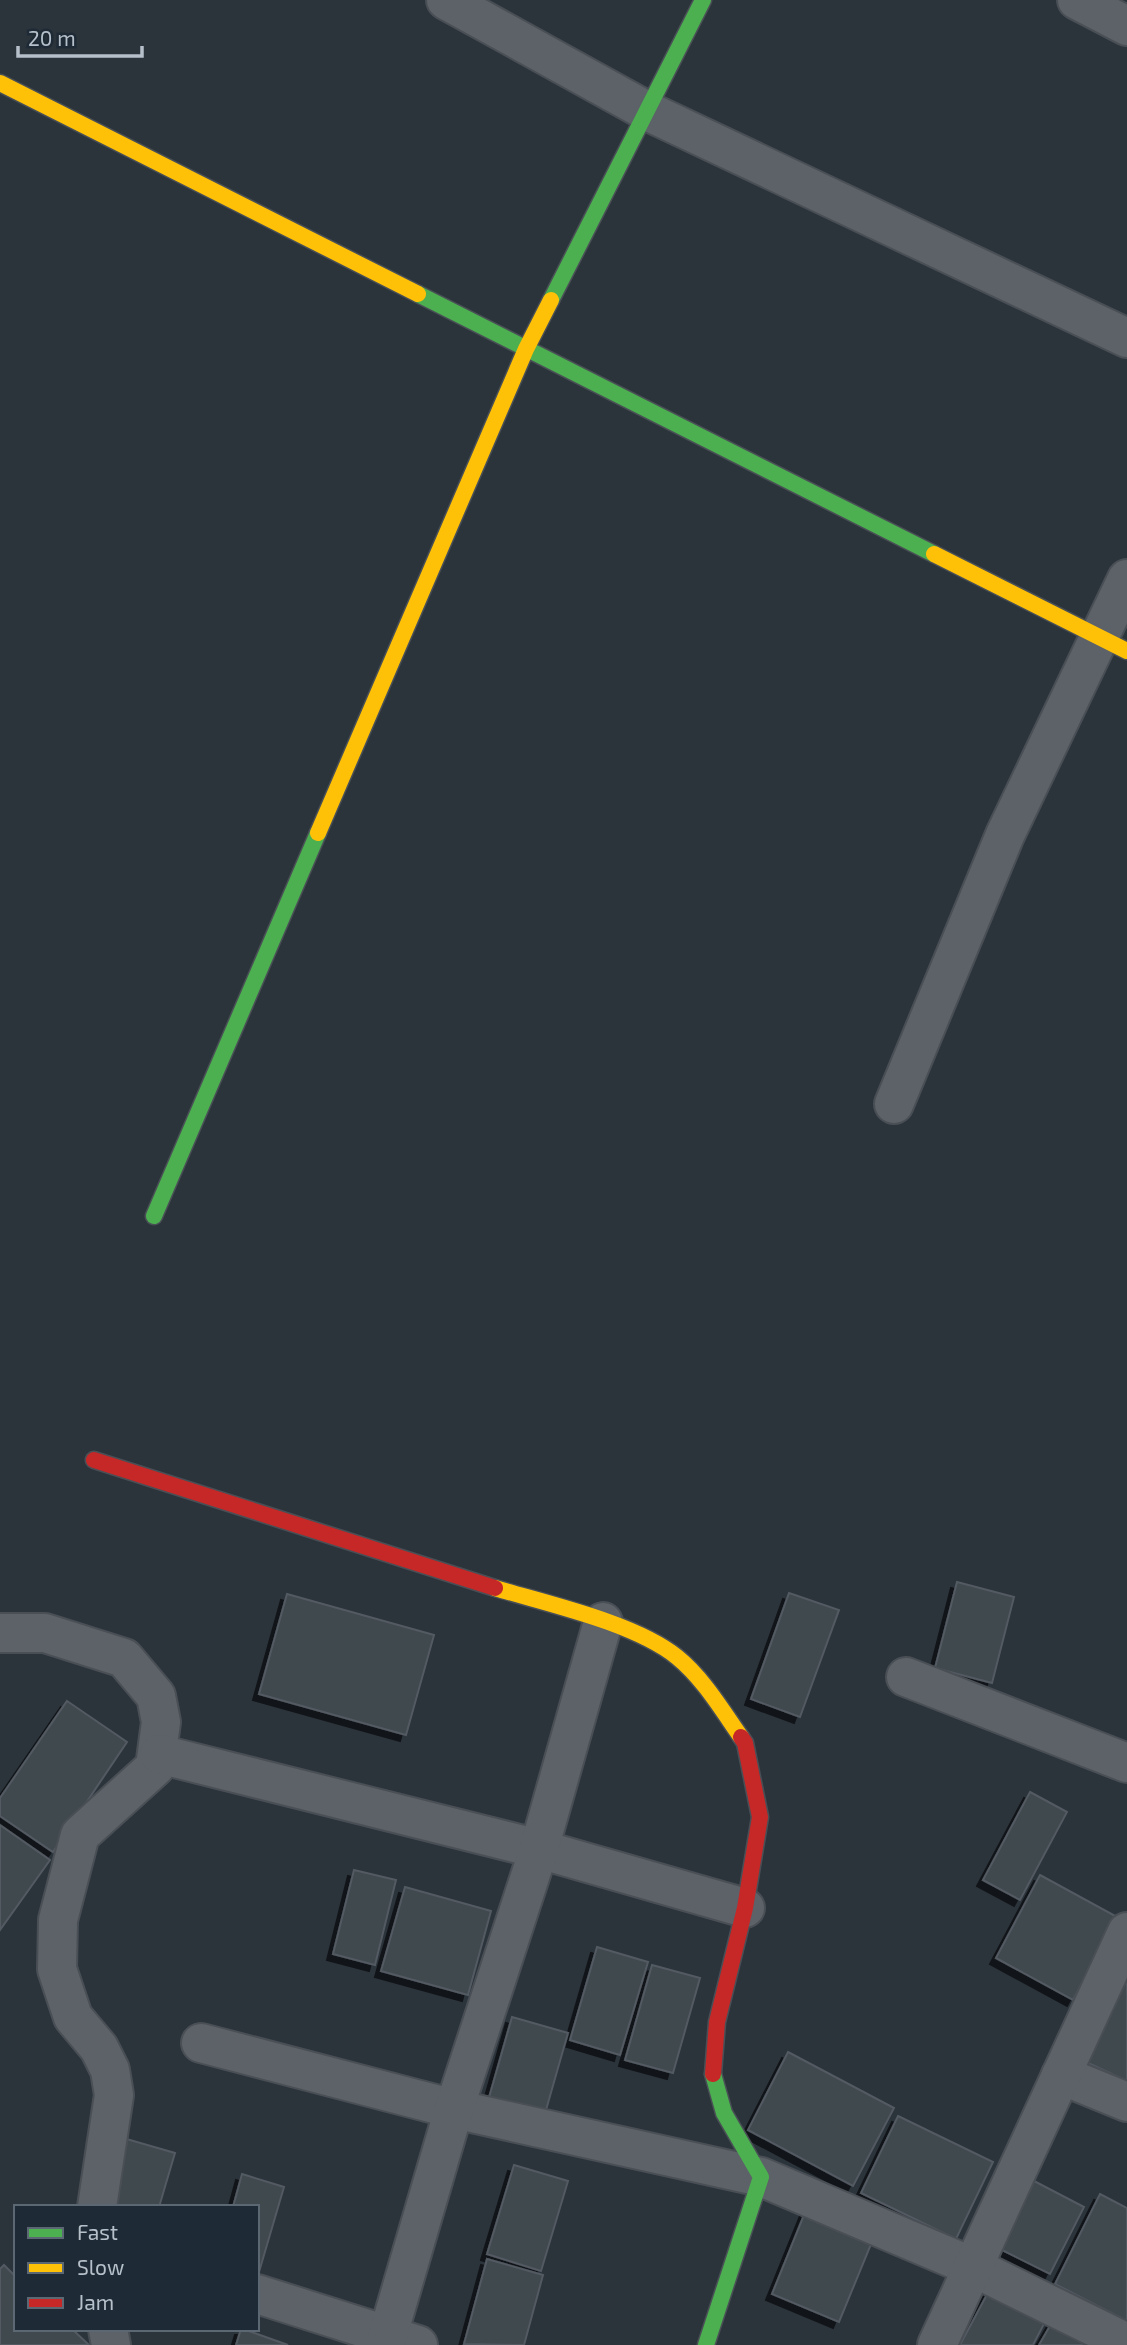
<svg xmlns="http://www.w3.org/2000/svg" width="1127" height="2345" font-family="'Exo 2',sans-serif">
  <style>
    .building { fill: #41484e; stroke: #535a62; stroke-width: 2; filter: url(#shadow) }
    .lines { fill: none; stroke-linecap: round; stroke-linejoin: round }
    .street-casing { stroke: #494f55; stroke-width: 42 }
    .fast-casing { stroke: #494f55; stroke-width: 19 }
    .slow-casing { stroke: #494f55; stroke-width: 19 }
    .jam-casing { stroke: #494f55; stroke-width: 19 }
    .street { stroke: #5c6268; stroke-width: 38 }
    .fast { stroke: #4caf50; stroke-width: 16 }
    .slow { stroke: #ffc107; stroke-width: 16 }
    .jam { stroke: #c62828; stroke-width: 16 }
  </style>
  <defs>
    <filter id="shadow"><feDropShadow dx="-6" dy="6" stdDeviation="0" flood-color="#0009"/></filter>
  </defs>
  <rect width="100%" height="100%" fill="#2b333b"/>
  <g class="building">
    <polygon points="957,1582 1014,1597 992,1683 935,1668"/>
    <polygon points="789,1593 839,1610 800,1717 751,1699"/>
    <polygon points="287,1594 434,1635 406,1735 259,1694"/>
    <polygon points="67,1701 127,1742 53,1852 0,1816 0,1798"/>
    <polygon points="1030,1792 1067,1812 1020,1900 983,1880"/>
    <polygon points="0,1825 50,1860 0,1930"/>
    <polygon points="354,1870 396,1880 375,1965 333,1954"/>
    <polygon points="1040,1875 1117,1917 1073,2000 996,1958"/>
    <polygon points="405,1887 491,1911 468,1995 381,1971"/>
    <polygon points="597,1947 648,1962 620,2055 570,2040"/>
    <polygon points="652,1965 700,1978 673,2073 625,2060"/>
    <polygon points="1125,1980 1127,1981 1127,2081 1086,2062"/>
    <polygon points="512,2017 568,2033 542,2124 486,2108"/>
    <polygon points="788,2052 894,2108 853,2186 748,2130"/>
    <polygon points="898,2116 993,2162 956,2239 861,2193"/>
    <polygon points="123,2138 175,2153 159,2207 102,2207"/>
    <polygon points="514,2165 568,2181 541,2271 487,2254"/>
    <polygon points="242,2174 284,2187 259,2272 257,2207 233,2207"/>
    <polygon points="1034,2181 1084,2207 1050,2274 1000,2249"/>
    <polygon points="1100,2194 1127,2208 1127,2321 1055,2284"/>
    <polygon points="808,2205 876,2232 839,2322 772,2294"/>
    <polygon points="487,2259 543,2275 524,2345 464,2344"/>
    <polygon points="4,2265 16,2277 16,2329 72,2329 89,2345 0,2345 0,2269"/>
    <polygon points="991,2287 1048,2316 1033,2345 960,2345"/>
    <polygon points="1055,2317 1107,2345 1039,2345"/>
    <polygon points="241,2329 243,2329 288,2345 236,2345"/>
  </g>
  <g class="lines">
    <defs>
      <g id="street">
        <polyline points="446,0 647,111 1127,338"/>
        <polyline points="1077,0 1127,26"/>
        <polyline points="894,1104 1005,835 1127,579"/>
        <polyline points="0,1633 45,1633 124,1658 156,1696 161,1722 155,1767 80,1835 58,1920 57,1969 73,2017 99,2048 110,2070 114,2095 97,2207"/>
        <polyline points="906,1677 1127,1763"/>
        <polyline points="159,1754 539,1849 745,1908"/>
        <polyline points="201,2043 454,2109 761,2177 973,2267 1127,2343"/>
        <polyline points="1061,2075 1127,2102"/>
        <polyline points="257,2294 418,2345"/>
        <polyline points="108,2329 111,2345"/>
        <polyline points="385,2345 454,2109 539,1849 603,1622"/>
        <polyline points="937,2345 1127,1932"/>
      </g>
      <g id="fast">
        <polyline points="418,294 934,554"/>
        <polyline points="551,300 703,0"/>
        <polyline points="154,1216 318,833"/>
        <polyline points="706,2345 761,2177 724,2113 713,2074"/>
      </g>
      <g id="slow">
        <polyline points="0,83 418,294"/>
        <polyline points="934,554 1127,651"/>
        <polyline points="318,833 526,349 551,300"/>
        <path d="M 495,1588 C 548,1604 635,1623 677,1657 C 703,1678 722,1710 741,1737"/>
      </g>
      <g id="jam">
        <polyline points="94,1460 495,1588"/>
        <polyline points="713,2074 717,2022 745,1908 760,1817 745,1743 741,1737"/>
      </g>
    </defs>
    <use href="#street" class="street-casing"/>
    <use href="#fast" class="fast-casing"/>
    <use href="#slow" class="slow-casing"/>
    <use href="#jam" class="jam-casing"/>
    <use href="#street" class="street"/>
    <use href="#fast" class="fast"/>
    <use href="#slow" class="slow"/>
    <use href="#jam" class="jam"/>
  </g>
  <rect x="14" y="2205" width="245" height="126" fill="#1e2b36" stroke="#5b6772" stroke-width="2"/>
  <rect x="28" y="2228" width="35" height="10" fill="#4caf50" stroke="#5b6772" stroke-width="2"/>
  <text x="77" y="2240" font-size="21" fill="#b6c0cb">Fast</text>
  <rect x="28" y="2263" width="35" height="10" fill="#ffc107" stroke="#5b6772" stroke-width="2"/>
  <text x="77" y="2275" font-size="21" fill="#b6c0cb">Slow</text>
  <rect x="28" y="2298" width="35" height="10" fill="#c62828" stroke="#5b6772" stroke-width="2"/>
  <text x="77" y="2310" font-size="21" fill="#b6c0cb">Jam</text>
  <path d="M18 46v10h124v-10" fill="none" stroke="#b6c0cb" stroke-width="3.5"/>
  <text x="28" y="46" font-size="21" fill="#b6c0cb" stroke="#1e2b36" stroke-width="5" paint-order="stroke">20 m</text>
</svg>
